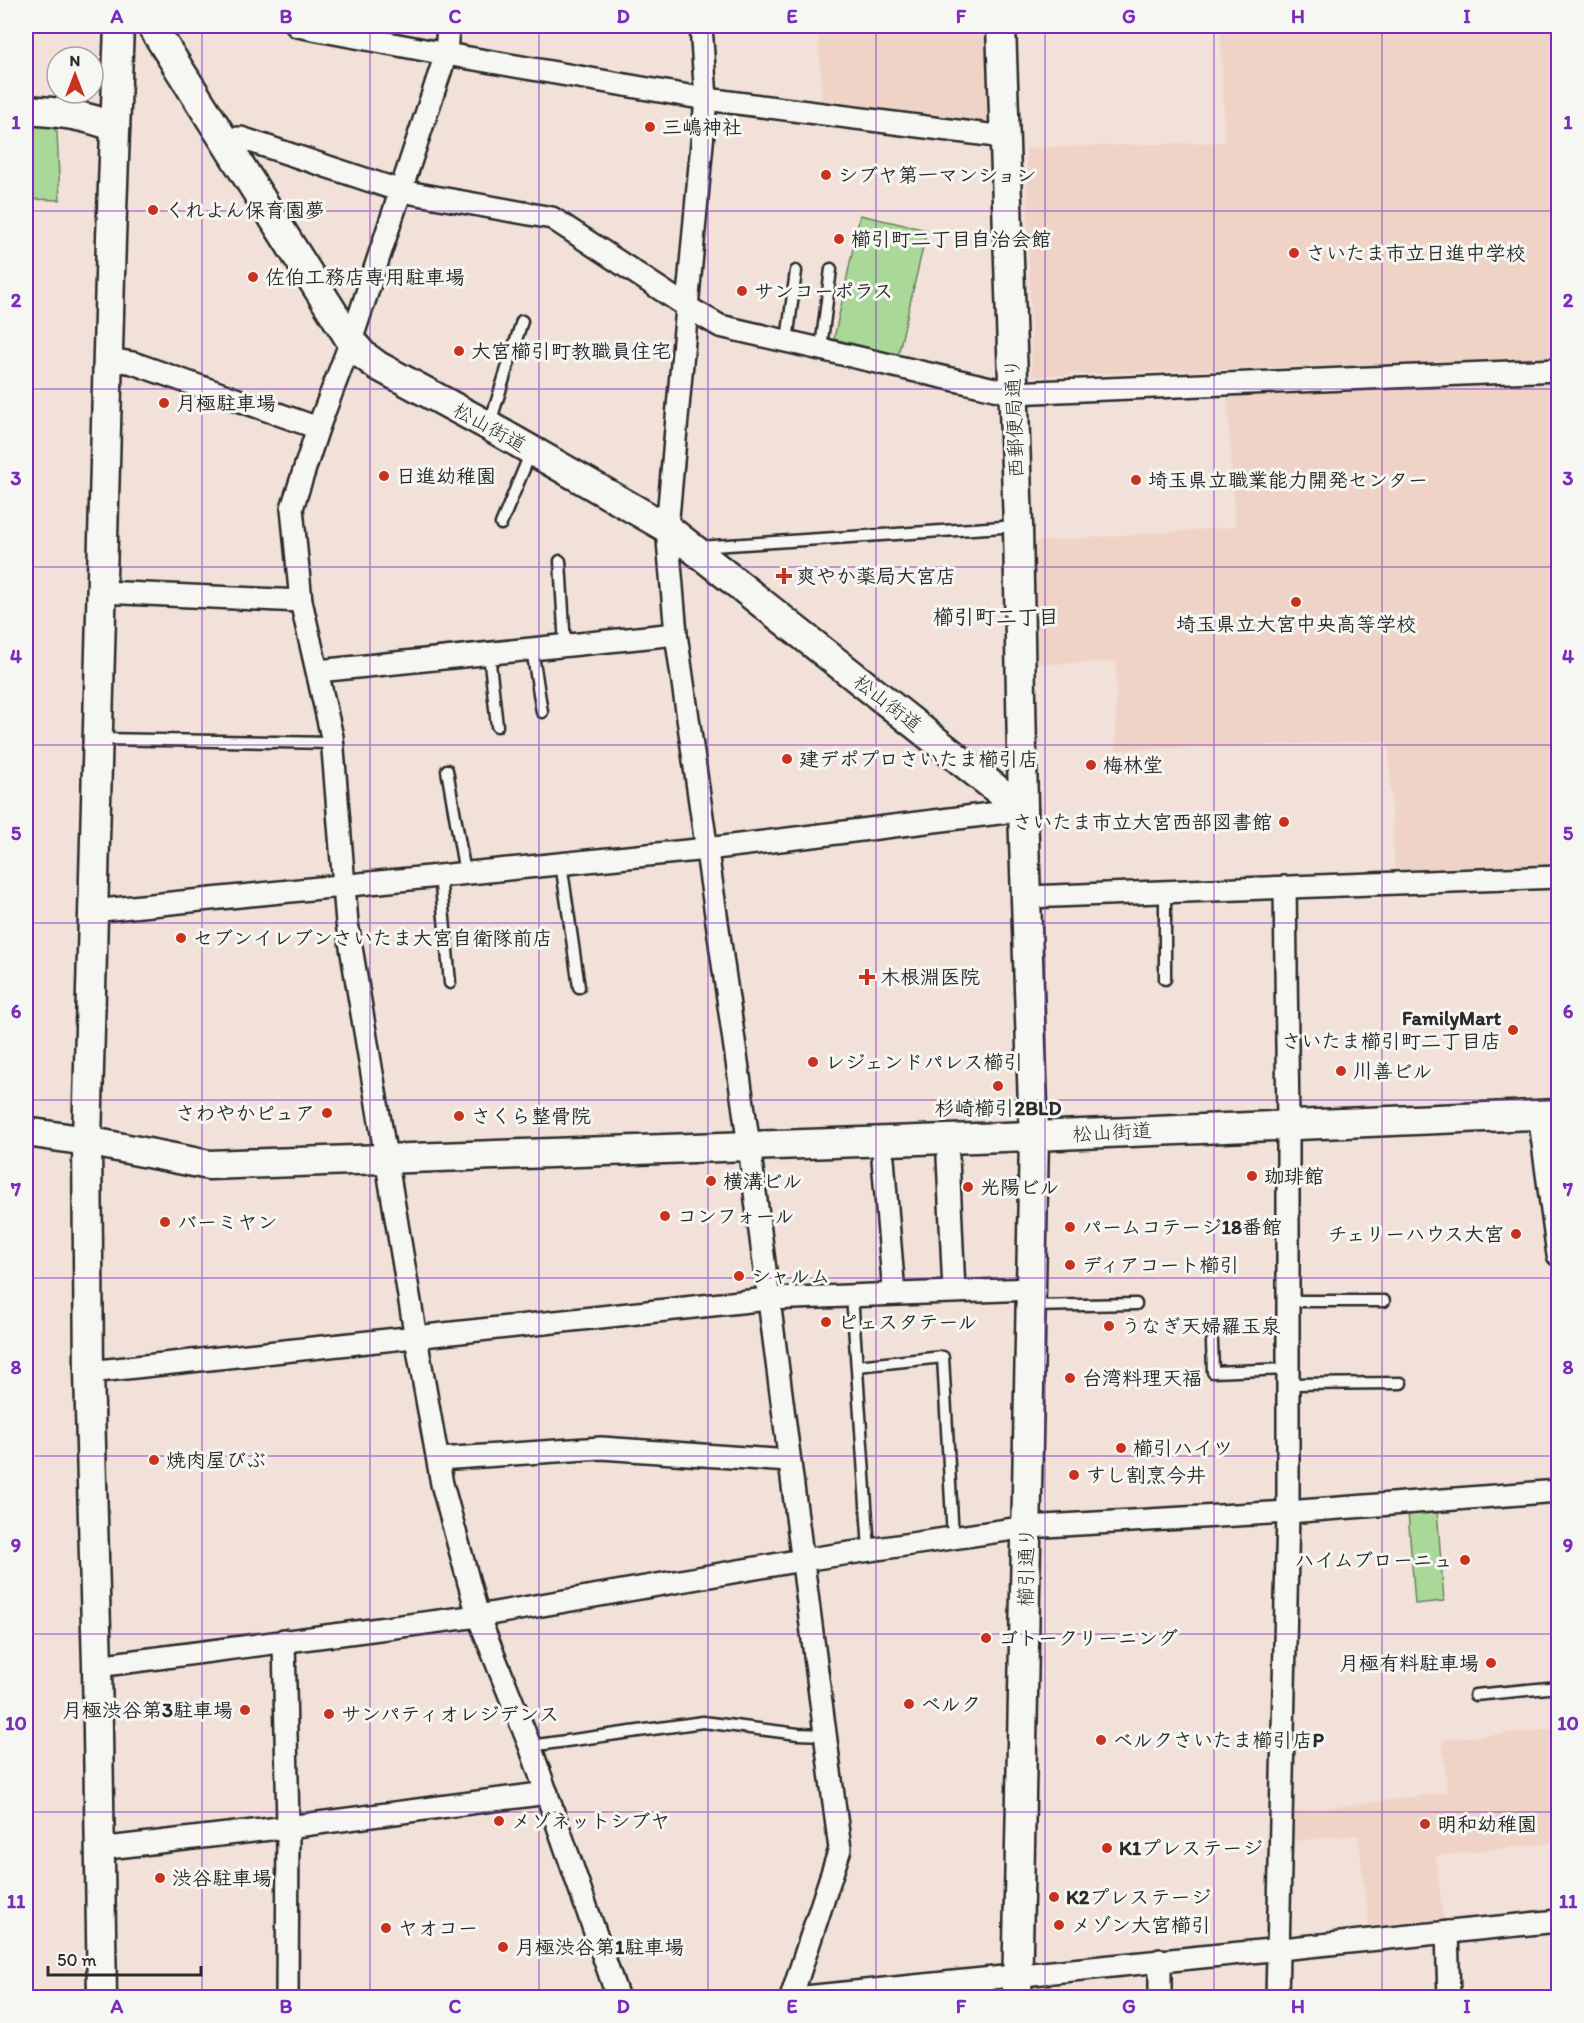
<svg xmlns="http://www.w3.org/2000/svg" width="1584" height="2023" font-family="Itim,'Klee One',sans-serif">
  <style>
    .built { fill: #efd3c7 }
    .green { fill: #a9d898; stroke: #6a8262; stroke-width: 1.5 }
    .lines { fill: none; stroke-linecap: round; stroke-linejoin: round }
    .lane-casing { stroke: #2b2b2b; stroke-width: 15 }
    .street-casing { stroke: #2b2b2b; stroke-width: 26 }
    .secondary-casing { stroke: #2b2b2b; stroke-width: 33 }
    .lane { stroke: #f6f6f2; stroke-width: 10 }
    .street { stroke: #f6f6f2; stroke-width: 21 }
    .secondary { stroke: #f6f6f2; stroke-width: 28 }
    .grid { fill: none; stroke: #7b2cbf; stroke-width: 1.5; stroke-opacity: 0.55 }
    .poi-dot { fill: #c8321e; stroke: #f6f6f2; stroke-width: 2 }
    .labels { text-anchor: middle; stroke-width: 6; stroke-linejoin: round; paint-order: stroke }
    .poi-label { font-size: 20px; font-weight: bold; fill: #2b2b2b; stroke: #f6f6f2; text-anchor: start }
    .street-label { font-size: 20px; fill: #2b2b2b; stroke: #f6f6f2 }
    .neighbourhood-label { font-size: 21px; font-weight: bold; fill: #2b2b2b; stroke: #f6f6f2 }
    .neatline { fill: none; stroke: #7b2cbf; stroke-width: 2 }
    .grid-label { font-size: 20px; text-anchor: middle; font-weight: bold; fill: #7b2cbf }
  </style>
  <rect width="100%" height="100%" fill="#f2e1d9"/>
  <filter id="ink" filterUnits="userSpaceOnUse"><feTurbulence type="fractalNoise" baseFrequency=".0167" numOctaves="2"/><feDisplacementMap in="SourceGraphic" scale="12" xChannelSelector="R" yChannelSelector="G"/><feConvolveMatrix kernelMatrix="1 2 1 2 8 2 1 2 1" color-interpolation-filters="sRGB"/></filter>
  <g filter="url(#ink)">
    <g class="built">
      <polygon points="818,26 985,26 988,124 822,102"/>
      <polygon points="1220,26 1558,26 1558,358 1032,376 1026,148 1225,142"/>
      <polygon points="1558,379 1558,864 1395,870 1388,741 1116,750 1116,662 1035,664 1032,542 1235,527 1227,392"/>
      <polygon points="1558,1728 1558,1842 1436,1856 1443,1919 1369,1926 1358,1835 1292,1841 1291,1813 1447,1792 1442,1740"/>
    </g>
    <g class="green">
      <polygon points="26,26 32,26 30,92 26,92"/>
      <polygon points="26,123 50,124 57,132 60,200 26,199"/>
      <polygon points="860,215 927,230 898,355 834,339"/>
      <polygon points="1437,1509 1444,1601 1415,1604 1408,1512"/>
    </g>
    <g class="lines">
      <defs>
        <g id="lane">
          <polyline points="787,341 796,271"/>
          <polyline points="821,348 831,269"/>
          <polyline points="489,426 522,321"/>
          <polyline points="501,524 531,452"/>
          <polyline points="698,547 1018,526"/>
          <polyline points="560,561 565,646"/>
          <polyline points="532,649 542,712"/>
          <polyline points="489,654 497,726"/>
          <polyline points="98,739 332,743"/>
          <polyline points="447,770 465,873"/>
          <polyline points="561,863 579,987"/>
          <polyline points="440,875 450,983"/>
          <polyline points="1165,892 1165,979"/>
          <polyline points="852,1295 869,1550"/>
          <polyline points="1288,1301 1384,1301"/>
          <polyline points="1031,1306 1136,1304"/>
          <polyline points="1212,1342 1213,1372 1288,1369"/>
          <polyline points="857,1366 943,1357 953,1538"/>
          <polyline points="1288,1384 1401,1383"/>
          <polyline points="1475,1695 1558,1687"/>
          <polyline points="530,1746 703,1722 798,1734 825,1735"/>
        </g>
        <g id="street">
          <polyline points="297,26 446,54 706,99 1004,137"/>
          <polyline points="448,26 446,54 351,341 318,428 292,508 301,601 332,737 347,923 416,1338 442,1484 478,1616 530,1746 618,1998"/>
          <polyline points="701,26 706,99 667,528 676,634 749,1146 840,1849 791,1998"/>
          <polyline points="224,139 241,138 401,191 552,218 689,308 720,326 1012,393 1558,370"/>
          <polyline points="109,359 133,363 318,428"/>
          <polyline points="101,592 301,601"/>
          <polyline points="318,671 676,634"/>
          <polyline points="1027,897 1558,877"/>
          <polyline points="92,911 707,849 1023,810"/>
          <polyline points="1539,1114 1558,1255"/>
          <polyline points="948,1157 954,1292"/>
          <polyline points="883,1159 894,1294"/>
          <polyline points="89,1372 768,1299 1032,1289"/>
          <polyline points="439,1459 601,1448 789,1461"/>
          <polyline points="284,1640 288,1827 287,1998"/>
          <polyline points="97,1666 478,1616 802,1560 1027,1527 1288,1512 1558,1491"/>
          <polyline points="99,1849 288,1827 547,1793"/>
          <polyline points="1447,1932 1449,1998"/>
          <polyline points="1160,1960 1160,1998"/>
          <polyline points="795,1998 1558,1921"/>
          <polyline points="1277,1998 1288,1512 1288,1124 1285,887"/>
        </g>
        <g id="secondary">
          <polyline points="152,26 351,341 363,355 378,366 489,426 667,528 1023,810 1034,1136 1558,1114"/>
          <polyline points="1001,26 1018,526 1023,810"/>
          <path d="M 26,110 C 59,112 84,115 115,127"/>
          <polyline points="26,1132 87,1141 209,1165 1034,1136 1017,1998"/>
          <polyline points="102,1998 97,1666 89,1372 87,1141 111,238 119,26"/>
        </g>
      </defs>
      <use href="#lane" class="lane-casing"/>
      <use href="#street" class="street-casing"/>
      <use href="#secondary" class="secondary-casing"/>
      <use href="#lane" class="lane"/>
      <use href="#street" class="street"/>
      <use href="#secondary" class="secondary"/>
    </g>
  </g>
  <path class="grid" d="M 202,26 L 202,1998M 370,26 L 370,1998M 539,26 L 539,1998M 708,26 L 708,1998M 876,26 L 876,1998M 1045,26 L 1045,1998M 1214,26 L 1214,1998M 1382,26 L 1382,1998M 26,211 L 1558,211M 26,389 L 1558,389M 26,567 L 1558,567M 26,745 L 1558,745M 26,923 L 1558,923M 26,1100 L 1558,1100M 26,1278 L 1558,1278M 26,1456 L 1558,1456M 26,1634 L 1558,1634M 26,1812 L 1558,1812"/>
  <g class="poi-dot">
    <circle cx="650" cy="127" r="6"/>
    <circle cx="826" cy="175" r="6"/>
    <circle cx="153" cy="210" r="6"/>
    <circle cx="839" cy="239" r="6"/>
    <circle cx="1294" cy="253" r="6"/>
    <circle cx="253" cy="277" r="6"/>
    <circle cx="742" cy="291" r="6"/>
    <circle cx="459" cy="351" r="6"/>
    <circle cx="164" cy="403" r="6"/>
    <circle cx="384" cy="476" r="6"/>
    <circle cx="1136" cy="480" r="6"/>
    <path d="M781 567h6v6h6v6h-6v6h-6v-6h-6v-6h6z"/>
    <circle cx="1296" cy="602" r="6"/>
    <circle cx="787" cy="759" r="6"/>
    <circle cx="1091" cy="765" r="6"/>
    <circle cx="1284" cy="822" r="6"/>
    <circle cx="181" cy="938" r="6"/>
    <path d="M864 968h6v6h6v6h-6v6h-6v-6h-6v-6h6z"/>
    <circle cx="1513" cy="1030" r="6"/>
    <circle cx="813" cy="1062" r="6"/>
    <circle cx="1341" cy="1071" r="6"/>
    <circle cx="998" cy="1086" r="6"/>
    <circle cx="327" cy="1113" r="6"/>
    <circle cx="459" cy="1116" r="6"/>
    <circle cx="1252" cy="1176" r="6"/>
    <circle cx="711" cy="1181" r="6"/>
    <circle cx="968" cy="1187" r="6"/>
    <circle cx="665" cy="1216" r="6"/>
    <circle cx="165" cy="1222" r="6"/>
    <circle cx="1070" cy="1227" r="6"/>
    <circle cx="1516" cy="1234" r="6"/>
    <circle cx="1070" cy="1265" r="6"/>
    <circle cx="739" cy="1276" r="6"/>
    <circle cx="826" cy="1322" r="6"/>
    <circle cx="1109" cy="1326" r="6"/>
    <circle cx="1070" cy="1378" r="6"/>
    <circle cx="1121" cy="1448" r="6"/>
    <circle cx="154" cy="1460" r="6"/>
    <circle cx="1074" cy="1475" r="6"/>
    <circle cx="1465" cy="1560" r="6"/>
    <circle cx="986" cy="1638" r="6"/>
    <circle cx="1491" cy="1663" r="6"/>
    <circle cx="909" cy="1704" r="6"/>
    <circle cx="245" cy="1710" r="6"/>
    <circle cx="329" cy="1714" r="6"/>
    <circle cx="1101" cy="1740" r="6"/>
    <circle cx="499" cy="1821" r="6"/>
    <circle cx="1425" cy="1824" r="6"/>
    <circle cx="1107" cy="1848" r="6"/>
    <circle cx="160" cy="1878" r="6"/>
    <circle cx="1054" cy="1897" r="6"/>
    <circle cx="1059" cy="1925" r="6"/>
    <circle cx="386" cy="1928" r="6"/>
    <circle cx="503" cy="1947" r="6"/>
  </g>
  <g class="labels">
    <g class="poi-label">
      <text x="662" y="134">三嶋神社</text>
      <text x="838" y="182">シブヤ第一マンション</text>
      <text x="165" y="217">くれよん保育園夢</text>
      <text x="851" y="246">櫛引町二丁目自治会館</text>
      <text x="1306" y="260">さいたま市立日進中学校</text>
      <text x="265" y="284">佐伯工務店専用駐車場</text>
      <text x="754" y="298">サンコーポラス</text>
      <text x="471" y="358">大宮櫛引町教職員住宅</text>
      <text x="176" y="410">月極駐車場</text>
      <text x="396" y="483">日進幼稚園</text>
      <text x="1148" y="487">埼玉県立職業能力開発センター</text>
      <text x="796" y="583">爽やか薬局大宮店</text>
      <text x="1296" y="631" text-anchor="middle">埼玉県立大宮中央高等学校</text>
      <text x="799" y="766">建デポプロさいたま櫛引店</text>
      <text x="1103" y="772">梅林堂</text>
      <text x="1272" y="829" text-anchor="end">さいたま市立大宮西部図書館</text>
      <text x="193" y="945">セブンイレブンさいたま大宮自衛隊前店</text>
      <text x="880" y="984">木根淵医院</text>
      <text x="1501" y="1025" text-anchor="end">FamilyMart<tspan x="1501" dy="23">さいたま櫛引町二丁目店</tspan></text>
      <text x="825" y="1069">レジェンドパレス櫛引</text>
      <text x="1353" y="1078">川善ビル</text>
      <text x="998" y="1115" text-anchor="middle">杉崎櫛引2BLD</text>
      <text x="315" y="1120" text-anchor="end">さわやかピュア</text>
      <text x="471" y="1123">さくら整骨院</text>
      <text x="1264" y="1183">珈琲館</text>
      <text x="723" y="1188">横溝ビル</text>
      <text x="980" y="1194">光陽ビル</text>
      <text x="677" y="1223">コンフォール</text>
      <text x="177" y="1229">バーミヤン</text>
      <text x="1082" y="1234">パームコテージ18番館</text>
      <text x="1504" y="1241" text-anchor="end">チェリーハウス大宮</text>
      <text x="1082" y="1272">ディアコート櫛引</text>
      <text x="751" y="1283">シャルム</text>
      <text x="838" y="1329">ピェスタテール</text>
      <text x="1121" y="1333">うなぎ天婦羅玉泉</text>
      <text x="1082" y="1385">台湾料理天福</text>
      <text x="1133" y="1455">櫛引ハイツ</text>
      <text x="166" y="1467">焼肉屋びぶ</text>
      <text x="1086" y="1482">すし割烹今井</text>
      <text x="1453" y="1567" text-anchor="end">ハイムブローニュ</text>
      <text x="998" y="1645">ゴトークリーニング</text>
      <text x="1479" y="1670" text-anchor="end">月極有料駐車場</text>
      <text x="921" y="1711">ベルク</text>
      <text x="233" y="1717" text-anchor="end">月極渋谷第3駐車場</text>
      <text x="341" y="1721">サンパティオレジデンス</text>
      <text x="1113" y="1747">ベルクさいたま櫛引店P</text>
      <text x="511" y="1828">メゾネットシブヤ</text>
      <text x="1437" y="1831">明和幼稚園</text>
      <text x="1119" y="1855">K1プレステージ</text>
      <text x="172" y="1885">渋谷駐車場</text>
      <text x="1066" y="1904">K2プレステージ</text>
      <text x="1071" y="1932">メゾン大宮櫛引</text>
      <text x="398" y="1935">ヤオコー</text>
      <text x="515" y="1954">月極渋谷第1駐車場</text>
    </g>
    <g class="street-label">
      <text transform="translate(1014 418) rotate(-92)" y="7">西郵便局通り</text>
      <text transform="translate(490 427) rotate(29)" y="7">松山街道</text>
      <text transform="translate(888 703) rotate(38)" y="7">松山街道</text>
      <text transform="translate(1112 1132) rotate(-3)" y="7">松山街道</text>
      <text transform="translate(1026 1567) rotate(-89)" y="7">櫛引通り</text>
    </g>
    <g class="neighbourhood-label">
      <text x="996" y="624">櫛引町二丁目</text>
    </g>
  </g>
  <rect width="1584" height="2023" fill="none" stroke="#f6f6f2" stroke-width="66"/>
  <g transform="translate(75 75)"><circle r="28" fill="#f6f6f2" stroke="#a5a5a2" stroke-width="1.5"/>
  <path d="M0-4.5L10 22L0 15L-10 22Z" fill="#c8321e"/>
  <text y="-9" font-size="16" font-weight="bold" text-anchor="middle" fill="#2b2b2b">N</text>
  </g>
  <path d="M48 1966v9h153v-9" fill="none" stroke="#2b2b2b" stroke-width="3"/>
  <text x="57" y="1966" font-size="18" fill="#2b2b2b" stroke="#f6f6f2" stroke-width="4.5" paint-order="stroke">50 m</text>
  <rect x="33" y="33" width="1518" height="1957" class="neatline"/>
  <g class="grid-label">
    <text x="117" y="23">A</text>
    <text x="286" y="23">B</text>
    <text x="455" y="23">C</text>
    <text x="623" y="23">D</text>
    <text x="792" y="23">E</text>
    <text x="961" y="23">F</text>
    <text x="1129" y="23">G</text>
    <text x="1298" y="23">H</text>
    <text x="1467" y="23">I</text>
    <text x="16" y="129">1</text>
    <text x="1568" y="129">1</text>
    <text x="16" y="307">2</text>
    <text x="1568" y="307">2</text>
    <text x="16" y="485">3</text>
    <text x="1568" y="485">3</text>
    <text x="16" y="663">4</text>
    <text x="1568" y="663">4</text>
    <text x="16" y="840">5</text>
    <text x="1568" y="840">5</text>
    <text x="16" y="1018">6</text>
    <text x="1568" y="1018">6</text>
    <text x="16" y="1196">7</text>
    <text x="1568" y="1196">7</text>
    <text x="16" y="1374">8</text>
    <text x="1568" y="1374">8</text>
    <text x="16" y="1552">9</text>
    <text x="1568" y="1552">9</text>
    <text x="16" y="1730">10</text>
    <text x="1568" y="1730">10</text>
    <text x="16" y="1908">11</text>
    <text x="1568" y="1908">11</text>
    <text x="117" y="2013">A</text>
    <text x="286" y="2013">B</text>
    <text x="455" y="2013">C</text>
    <text x="623" y="2013">D</text>
    <text x="792" y="2013">E</text>
    <text x="961" y="2013">F</text>
    <text x="1129" y="2013">G</text>
    <text x="1298" y="2013">H</text>
    <text x="1467" y="2013">I</text>
  </g>
</svg>
